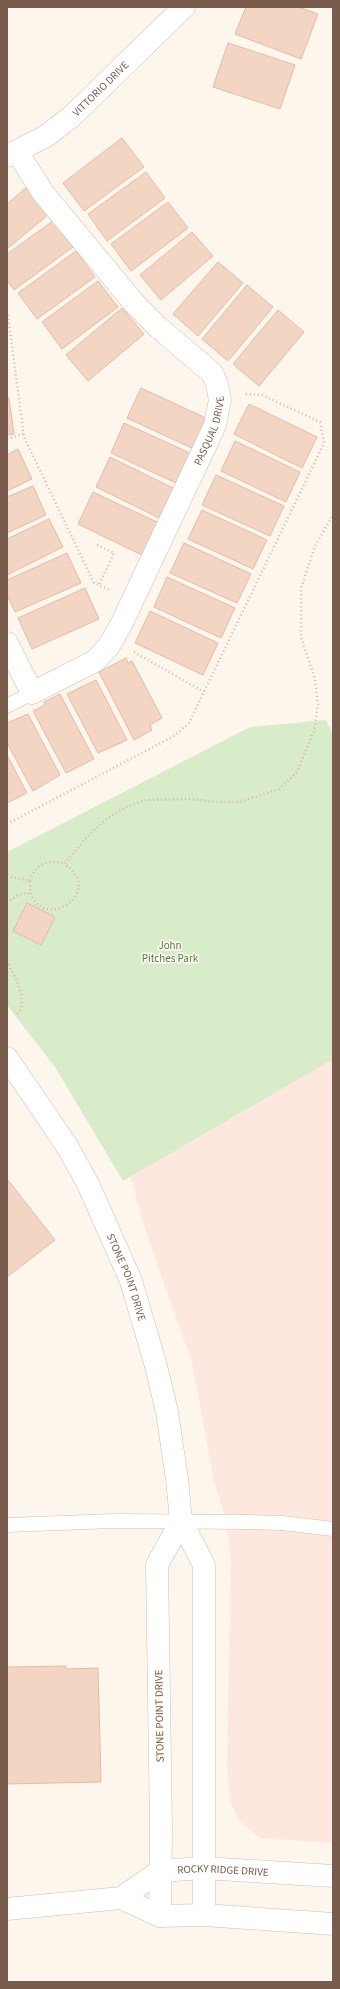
<svg xmlns="http://www.w3.org/2000/svg" width="340" height="1989" font-family="'Source Sans 3',sans-serif">
  <style>
    .commercial { fill: #fde8e0 }
    .green { fill: #d8ecc9 }
    .building { fill: #f3d5c3; stroke: #e6bba3 }
    .lines { fill: none; stroke-linecap: round; stroke-linejoin: round }
    .service-casing { stroke: #d1beb0; stroke-width: 15 }
    .minor-casing { stroke: #d1beb0; stroke-width: 23 }
    .tertiary-casing { stroke: #d1beb0; stroke-width: 23 }
    .path { stroke: #d9b8a5; stroke-width: 2.5; stroke-dasharray: 1 3; stroke-linecap: butt }
    .service { stroke: #fff; stroke-width: 14 }
    .minor { stroke: #fff; stroke-width: 22 }
    .tertiary { stroke: #fff; stroke-width: 22 }
    .labels { text-anchor: middle; stroke-width: 3; stroke-linejoin: round; paint-order: stroke }
    .street-label { font-size: 11px; fill: #7a5c4d; stroke: #fffaf3 }
    .park-label { font-size: 11px; fill: #537a41; stroke: #fffaf3 }
  </style>
  <rect width="100%" height="100%" fill="#fdf6ec"/>
  <polygon class="commercial" points="333,1056 333,1843 259,1838 239,1820 230,1800 227,1766 231,1558 225,1516 214,1481 192,1362 148,1238 130,1176"/>
  <polygon class="green" points="326,720 333,735 333,1059 123,1181 55,1067 7,1005 7,852 250,727"/>
  <g class="building">
    <polygon points="246,7 299,7 318,14 301,59 235,34"/>
    <polygon points="228,43 295,65 280,109 213,87"/>
    <polygon points="122,138 144,167 84,211 63,183"/>
    <polygon points="146,172 165,198 107,241 88,214"/>
    <polygon points="27,187 49,214 7,249 7,204"/>
    <polygon points="168,202 188,228 131,271 111,244"/>
    <polygon points="53,221 73,247 14,290 7,280 7,254"/>
    <polygon points="192,232 213,256 161,300 140,275"/>
    <polygon points="76,251 95,277 37,319 18,293"/>
    <polygon points="218,262 243,283 198,336 173,314"/>
    <polygon points="98,281 118,307 62,349 42,322"/>
    <polygon points="247,285 273,307 228,361 202,339"/>
    <polygon points="122,308 144,334 88,381 66,355"/>
    <polygon points="278,310 304,332 259,386 233,364"/>
    <polygon points="141,388 208,419 194,449 127,418"/>
    <polygon points="7,398 9,398 14,434 7,435"/>
    <polygon points="249,404 317,437 302,468 234,434"/>
    <polygon points="124,423 190,453 176,483 111,453"/>
    <polygon points="235,441 300,472 286,502 221,471"/>
    <polygon points="18,449 32,479 7,491 7,455"/>
    <polygon points="110,457 173,488 159,518 96,487"/>
    <polygon points="216,475 284,506 270,536 202,505"/>
    <polygon points="33,486 46,515 7,533 7,497"/>
    <polygon points="93,492 159,523 144,556 78,524"/>
    <polygon points="202,510 267,540 253,569 188,539"/>
    <polygon points="49,519 63,547 7,575 7,539"/>
    <polygon points="184,543 251,574 237,603 170,573"/>
    <polygon points="67,553 81,583 15,612 7,595 7,580"/>
    <polygon points="167,577 235,608 221,638 154,607"/>
    <polygon points="85,588 99,619 32,649 18,618"/>
    <polygon points="150,611 218,643 203,675 135,643"/>
    <polygon points="126,658 128,663 132,661 162,718 150,725 152,730 134,740 99,672"/>
    <polygon points="96,680 127,740 98,753 67,694"/>
    <polygon points="60,694 94,759 66,773 33,711 45,705 44,702"/>
    <polygon points="28,714 60,775 33,791 7,743 7,723"/>
    <polygon points="7,755 27,793 7,803"/>
    <polygon points="27,903 55,917 41,945 13,931"/>
    <polygon points="7,1179 55,1240 7,1277"/>
    <polygon points="66,1666 66,1669 98,1668 101,1782 7,1784 7,1667"/>
  </g>
  <g class="lines">
    <defs>
      <g id="service">
        <polyline points="7,706 32,693"/>
        <polyline points="7,1525 115,1521 249,1522 282,1523 333,1529"/>
      </g>
      <g id="minor">
        <path id="s1" d="M 7,156 L 46,136 L 71,117 L 184,7"/>
        <path id="s2" d="M 7,643 L 32,693 L 95,661 L 108,647 L 120,627 L 210,436 L 215,425 L 220,400 L 217,384 L 212,373 L 159,328 L 134,303 L 44,194 L 17,152"/>
      </g>
      <g id="tertiary">
        <path id="s3" d="M 7,1058 L 67,1146 L 88,1184 L 131,1281 L 156,1366 L 167,1412 L 177,1479 L 181,1521 L 204,1565 L 204,1915"/>
        <polyline points="121,1898 160,1916 204,1915 333,1924"/>
        <path id="s4" d="M 7,1909 L 121,1898 L 160,1871 L 203,1868 L 333,1876"/>
        <polyline points="160,1916 161,1828 157,1565 181,1521"/>
      </g>
    </defs>
    <use href="#service" class="service-casing"/>
    <use href="#minor" class="minor-casing"/>
    <use href="#tertiary" class="tertiary-casing"/>
    <g class="path">
      <polyline points="8,315 24,437 94,583 110,590"/>
      <polyline points="7,439 23,434"/>
      <polyline points="97,545 114,553 99,585"/>
      <polyline points="134,652 204,692"/>
      <polyline points="7,824 174,736 189,723 324,443 320,422 262,395 245,394"/>
      <path d="M 7,876 L 30,881 C 35,865 48,858 64,864 L 88,836 L 105,820 L 126,807 L 145,800 L 191,799 L 216,802 L 240,802 L 279,789 L 297,772 L 314,731 L 318,704 L 315,679 L 301,637 L 301,588 L 315,546 L 333,515"/>
      <path d="M 30,881 C 29,940 112,894 64,864"/>
      <polyline points="7,903 18,895 30,893"/>
      <path d="M 7,961 C 14,976 29,999 18,1014"/>
    </g>
    <use href="#service" class="service"/>
    <use href="#minor" class="minor"/>
    <use href="#tertiary" class="tertiary"/>
  </g>
  <g class="labels">
    <g class="street-label">
      <text dy="4" stroke="none"><textPath href="#s1" startOffset="116">VITTORIO DRIVE</textPath></text>
      <text dy="4" stroke="none"><textPath href="#s2" startOffset="385">PASQUAL DRIVE</textPath></text>
      <text dy="4" stroke="none"><textPath href="#s3" startOffset="251">STONE POINT DRIVE</textPath></text>
      <text transform="translate(159 1716) rotate(-91)" y="4">STONE POINT DRIVE</text>
      <text dy="4" stroke="none"><textPath href="#s4" startOffset="225">ROCKY RIDGE DRIVE</textPath></text>
    </g>
    <g class="park-label">
      <text x="170" y="949">John<tspan x="170" dy="13">Pitches Park</tspan></text>
    </g>
  </g>
  <rect width="340" height="1989" fill="none" stroke="#7a5c4d" stroke-width="16"/>
</svg>
